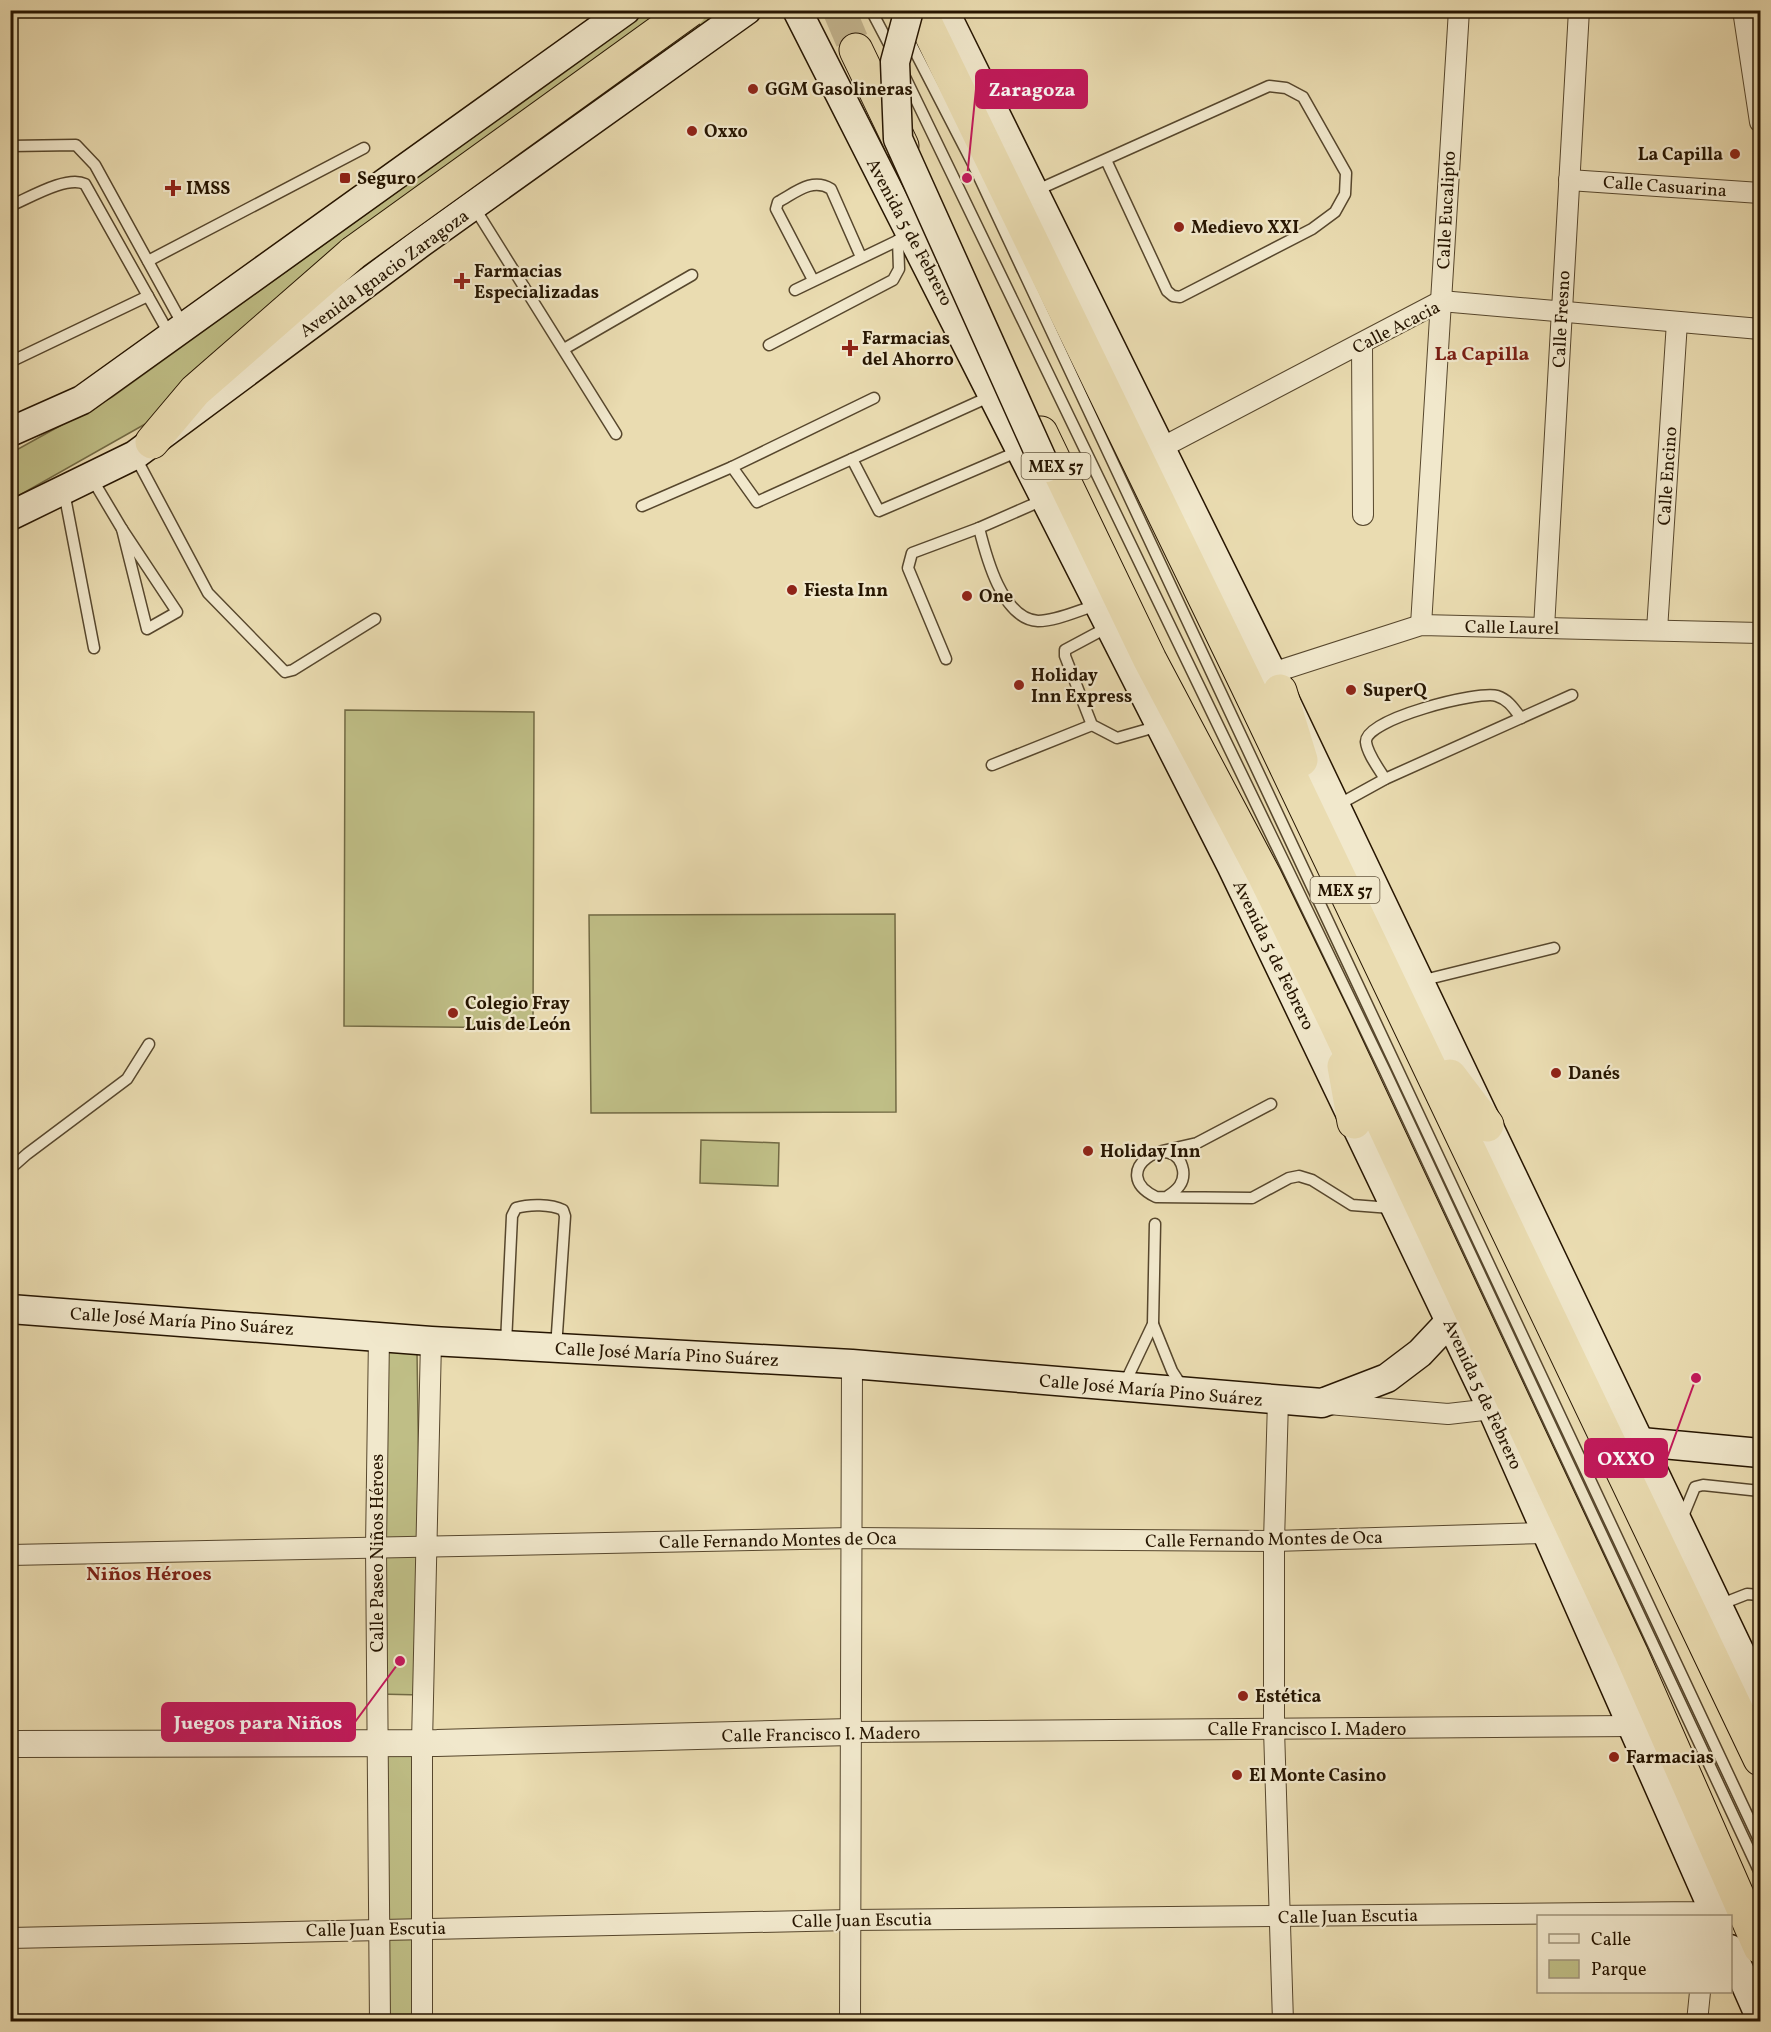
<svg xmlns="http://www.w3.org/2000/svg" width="1771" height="2032" font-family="Vollkorn,serif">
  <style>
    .green { fill: #bfbe86; stroke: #726a44; stroke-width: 1.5 }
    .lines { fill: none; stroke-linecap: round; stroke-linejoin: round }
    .trunk-tunnel { stroke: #c3b48e; stroke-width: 33; stroke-dasharray: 33 16; stroke-linecap: butt }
    .service-casing { stroke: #57472d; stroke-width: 13 }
    .minor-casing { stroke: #57472d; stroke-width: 22 }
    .tertiary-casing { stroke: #57472d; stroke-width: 28 }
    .secondary-casing { stroke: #261501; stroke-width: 31 }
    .trunk-casing { stroke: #261501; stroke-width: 35 }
    .service { stroke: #f1e8cc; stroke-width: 10 }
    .minor { stroke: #f1e8cc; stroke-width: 20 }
    .tertiary { stroke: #f1e8cc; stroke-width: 26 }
    .secondary { stroke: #f1e8cc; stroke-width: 28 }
    .trunk { stroke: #eadcb1; stroke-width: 33 }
    .secondary-bridge-casing { stroke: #261501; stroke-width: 31; stroke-linecap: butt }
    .trunk-bridge-casing { stroke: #261501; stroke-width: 35; stroke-linecap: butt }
    .secondary-bridge { stroke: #f1e8cc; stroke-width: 28 }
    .trunk-bridge { stroke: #eadcb1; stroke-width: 33 }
    .poi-dot { fill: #8f2418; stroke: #f1e8cc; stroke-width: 2 }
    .labels { text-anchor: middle; stroke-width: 4.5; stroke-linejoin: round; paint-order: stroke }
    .shield { fill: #f1e8cc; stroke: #63543e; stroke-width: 1.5 }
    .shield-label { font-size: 16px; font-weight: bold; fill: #261501 }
    .poi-label { font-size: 18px; font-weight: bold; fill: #261501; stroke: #f1e8cc; text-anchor: start }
    .street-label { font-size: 18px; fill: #261501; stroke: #f1e8cc }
    .neighbourhood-label { font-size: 20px; font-weight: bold; fill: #7a1f14; stroke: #f1e8cc }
    .leader { fill: none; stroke: #c2185b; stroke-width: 2 }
    .callout-dot { fill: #c2185b; stroke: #f1e8cc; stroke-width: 2 }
    .callout { fill: #c2185b; stroke: #c2185b; stroke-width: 2 }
    .callout-label { font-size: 20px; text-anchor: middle; font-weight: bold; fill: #fff }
  </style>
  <rect width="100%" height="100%" fill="#eadcb1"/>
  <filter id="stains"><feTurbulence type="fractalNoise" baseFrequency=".00333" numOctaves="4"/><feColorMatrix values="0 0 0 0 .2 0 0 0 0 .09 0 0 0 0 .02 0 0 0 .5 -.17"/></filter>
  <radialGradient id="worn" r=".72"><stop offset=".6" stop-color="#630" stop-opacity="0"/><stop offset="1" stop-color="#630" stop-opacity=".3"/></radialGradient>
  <g class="green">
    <polygon points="640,11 722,11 557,126 170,410 11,500 11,453 112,397 551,81"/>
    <polygon points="345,710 534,712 533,1028 344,1026"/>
    <polygon points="895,914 896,1112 591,1113 589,915"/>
    <polygon points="701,1140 779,1143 778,1186 700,1183"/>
    <polygon points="374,1349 417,1352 422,1695 377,1694"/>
    <polygon points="422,1743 422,2021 380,2021 378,1744"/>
  </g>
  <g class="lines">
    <polyline class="trunk-tunnel" points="839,10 856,50"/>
    <defs>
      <g id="service">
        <polyline points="871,10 892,50"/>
        <polyline points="907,36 972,162 1760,1842"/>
        <polyline points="905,77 1385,1071 1760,1873"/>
        <polyline points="10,146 76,145 95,165 183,325"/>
        <polyline points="1035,191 1269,86 1286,88 1303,97 1346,173 1345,194 1335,212 1312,229 1180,297 1173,296 1167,291 1106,160"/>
        <path d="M 10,206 C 29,198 67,175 85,184 L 171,337"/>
        <polyline points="474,207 616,434"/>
        <polyline points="148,261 364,148"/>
        <path d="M 813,280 L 776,209 L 778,202 C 795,193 812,177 831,189 L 861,257"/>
        <polyline points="795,290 903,238"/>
        <polyline points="769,345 893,280 899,269 898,240"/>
        <polyline points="564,349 692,275"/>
        <polyline points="10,362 148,296"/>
        <polyline points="135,456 208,593 285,672 293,670 375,619"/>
        <polyline points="852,459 879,511 1019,451"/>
        <polyline points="732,467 757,502 991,396"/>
        <polyline points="91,477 122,529"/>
        <polyline points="64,492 94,648"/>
        <path d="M 1043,500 L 979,528 C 986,556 1002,619 1038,621 C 1057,621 1079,610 1097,605"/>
        <polyline points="642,506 732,467 874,398"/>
        <polygon points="122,529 177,612 147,629"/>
        <polyline points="1108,627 1065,650 1065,656 1092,725 1117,738 1159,726"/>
        <polyline points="946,659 908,568 912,553 979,528"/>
        <polyline points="992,765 1092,725"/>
        <path d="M 1385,779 C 1379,769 1367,753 1366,742 C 1364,719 1480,690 1497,696 C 1509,700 1514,709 1521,718"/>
        <polyline points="1336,806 1385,779 1572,695"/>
        <polyline points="1420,981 1554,948"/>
        <polyline points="1162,1151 1197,1143 1271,1104"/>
        <polyline points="10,1169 27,1154 127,1079 149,1044"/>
        <path d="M 1168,1196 C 1177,1190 1185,1183 1183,1170 C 1175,1127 1104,1172 1156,1197 L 1252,1198 L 1289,1178 L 1299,1176 L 1312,1180 L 1352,1205 L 1391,1208"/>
        <polyline points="1153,1324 1172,1371 1183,1388"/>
        <path d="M 506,1343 L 512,1216 L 516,1208 C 529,1204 551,1204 563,1210 L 565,1216 L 556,1348"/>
        <polyline points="1124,1385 1153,1324 1155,1224"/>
        <polyline points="1681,1521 1695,1487 1703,1485 1760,1491"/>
        <polyline points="1719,1605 1747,1594 1760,1595"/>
      </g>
      <g id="minor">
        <polyline points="1743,10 1760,122"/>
        <polyline points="1569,180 1760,193"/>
        <polyline points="1362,344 1363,515"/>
        <polyline points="1161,448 1441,301 1760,329"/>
        <polyline points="1421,625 1459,10"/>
        <polyline points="1544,628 1579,10"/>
        <polyline points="1657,630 1677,322"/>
        <polyline points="1272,673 1421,625 1760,633"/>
        <polyline points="379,1336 376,1547 380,2022"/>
        <polyline points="1278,1401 1274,1541 1274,1729 1283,2022"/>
        <polyline points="1328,1404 1448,1414 1492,1409"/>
        <polyline points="10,1555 852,1538 1274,1541 1545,1533"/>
        <polyline points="851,1732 1632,1726"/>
        <polyline points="10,1938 851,1920 1699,1912 1712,1908"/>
        <polyline points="422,2022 422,1743 431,1341"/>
        <polyline points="850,2022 852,1364"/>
        <polyline points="1697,2022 1700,1992"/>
      </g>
      <polyline id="tertiary" points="10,1744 437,1743 851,1732"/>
      <g id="secondary">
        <polyline points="797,10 1232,867 1492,1409 1716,1916"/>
        <polyline points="944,10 1272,673 1760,1694"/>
        <polyline points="10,432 82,400 626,10"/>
        <polyline points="10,516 135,455 422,242 747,10"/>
        <polyline points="10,1309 431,1341 852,1364 1322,1403 1387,1378 1420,1353 1450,1321"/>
        <polyline points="1641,1442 1760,1453"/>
        <polyline points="1730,1949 1760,2017"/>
      </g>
      <g id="trunk">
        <polyline points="926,24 1247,685 1760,1759"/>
        <polyline points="856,50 902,146"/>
        <polyline points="1041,433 1150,660 1265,877 1336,1023 1631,1653 1760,1947"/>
        <polyline points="152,442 195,391 353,253"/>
        <polyline points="1280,691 1301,760"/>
        <polyline points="1344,1066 1354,1122"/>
        <polyline points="1450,1076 1487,1125"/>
      </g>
    </defs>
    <use href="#service" class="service-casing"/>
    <use href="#minor" class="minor-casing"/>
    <use href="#tertiary" class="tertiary-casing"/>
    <use href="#secondary" class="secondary-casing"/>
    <use href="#trunk" class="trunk-casing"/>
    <use href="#service" class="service"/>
    <use href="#minor" class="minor"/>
    <use href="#tertiary" class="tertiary"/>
    <use href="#secondary" class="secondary"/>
    <use href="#trunk" class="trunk"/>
    <defs>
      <polyline id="secondary-bridge" points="909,10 895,62 898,139 1046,468"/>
      <polyline id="trunk-bridge" points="353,253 690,10"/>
    </defs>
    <use href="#secondary-bridge" class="secondary-bridge-casing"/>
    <use href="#trunk-bridge" class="trunk-bridge-casing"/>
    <use href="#secondary-bridge" class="secondary-bridge"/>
    <use href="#trunk-bridge" class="trunk-bridge"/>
  </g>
  <g class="poi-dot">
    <circle cx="753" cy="89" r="6"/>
    <circle cx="692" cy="131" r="6"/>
    <circle cx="1735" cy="154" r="6"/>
    <rect x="339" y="172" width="12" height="12" rx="3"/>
    <path d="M170 179h6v6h6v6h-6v6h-6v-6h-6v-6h6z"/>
    <circle cx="1179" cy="227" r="6"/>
    <path d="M459 272h6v6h6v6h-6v6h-6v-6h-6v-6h6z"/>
    <path d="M847 339h6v6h6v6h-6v6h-6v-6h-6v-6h6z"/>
    <circle cx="792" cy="590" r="6"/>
    <circle cx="967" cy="596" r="6"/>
    <circle cx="1019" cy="685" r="6"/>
    <circle cx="1351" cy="690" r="6"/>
    <circle cx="453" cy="1013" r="6"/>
    <circle cx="1556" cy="1073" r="6"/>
    <circle cx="1088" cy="1151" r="6"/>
    <circle cx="1243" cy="1696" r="6"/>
    <circle cx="1614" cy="1757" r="6"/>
    <circle cx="1237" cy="1775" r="6"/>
  </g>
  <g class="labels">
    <g class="shield">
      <rect x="1021.5" y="453" width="69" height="26" rx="4.5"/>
      <rect x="1310.5" y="877" width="69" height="26" rx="4.5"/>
    </g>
    <g class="shield-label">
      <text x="1056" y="472">MEX 57</text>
      <text x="1345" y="896">MEX 57</text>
    </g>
    <g class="poi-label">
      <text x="765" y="95">GGM Gasolineras</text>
      <text x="704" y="137">Oxxo</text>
      <text x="1723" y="160" text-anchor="end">La Capilla</text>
      <text x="357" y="184">Seguro</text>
      <text x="186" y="194">IMSS</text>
      <text x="1191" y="233">Medievo XXI</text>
      <text x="474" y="277">Farmacias<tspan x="474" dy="21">Especializadas</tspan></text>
      <text x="862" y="344">Farmacias<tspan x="862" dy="21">del Ahorro</tspan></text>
      <text x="804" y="596">Fiesta Inn</text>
      <text x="979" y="602">One</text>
      <text x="1031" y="681">Holiday<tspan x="1031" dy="21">Inn Express</tspan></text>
      <text x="1363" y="696">SuperQ</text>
      <text x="465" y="1009">Colegio Fray<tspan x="465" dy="21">Luis de León</tspan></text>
      <text x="1568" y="1079">Danés</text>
      <text x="1100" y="1157">Holiday Inn</text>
      <text x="1255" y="1702">Estética</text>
      <text x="1626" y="1763">Farmacias</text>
      <text x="1249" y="1781">El Monte Casino</text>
    </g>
    <g class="street-label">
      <text transform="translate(1665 186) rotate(4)" y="6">Calle Casuarina</text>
      <text transform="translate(1446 210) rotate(-87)" y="6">Calle Eucalipto</text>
      <text transform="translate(910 232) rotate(62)" y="6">Avenida 5 de Febrero</text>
      <text transform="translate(384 273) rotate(-36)" y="6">Avenida Ignacio Zaragoza</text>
      <text transform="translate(1561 319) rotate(-87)" y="6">Calle Fresno</text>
      <text transform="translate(1396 327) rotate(-27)" y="6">Calle Acacia</text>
      <text transform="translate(1667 476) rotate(-86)" y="6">Calle Encino</text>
      <text transform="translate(1512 627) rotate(1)" y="6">Calle Laurel</text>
      <text transform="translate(1274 955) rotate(64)" y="6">Avenida 5 de Febrero</text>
      <text transform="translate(182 1321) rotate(4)" y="6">Calle José María Pino Suárez</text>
      <text transform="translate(667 1354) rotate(3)" y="6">Calle José María Pino Suárez</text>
      <text transform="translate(1151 1390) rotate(5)" y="6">Calle José María Pino Suárez</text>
      <text transform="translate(1483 1394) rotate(65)" y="6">Avenida 5 de Febrero</text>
      <text transform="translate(1264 1539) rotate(-1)" y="6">Calle Fernando Montes de Oca</text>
      <text transform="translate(778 1540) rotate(-1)" y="6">Calle Fernando Montes de Oca</text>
      <text transform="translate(377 1553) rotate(-90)" y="6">Calle Paseo Niños Héroes</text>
      <text x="1307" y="1735">Calle Francisco I. Madero</text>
      <text transform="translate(821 1734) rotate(-1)" y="6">Calle Francisco I. Madero</text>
      <text transform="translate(1348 1916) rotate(-1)" y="6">Calle Juan Escutia</text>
      <text transform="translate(862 1920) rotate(-1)" y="6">Calle Juan Escutia</text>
      <text transform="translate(376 1929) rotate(-1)" y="6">Calle Juan Escutia</text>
    </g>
    <g class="neighbourhood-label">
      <text x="1482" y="360">La Capilla</text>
      <text x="149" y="1580">Niños Héroes</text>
    </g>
  </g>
  <path class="leader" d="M967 178L976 89M1696 1378L1667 1458M400 1661L355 1722"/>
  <g class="callout-dot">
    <circle cx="967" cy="178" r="6"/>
    <circle cx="1696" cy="1378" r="6"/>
    <circle cx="400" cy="1661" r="6"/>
  </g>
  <g class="callout">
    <rect x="976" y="70" width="111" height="38" rx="6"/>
    <rect x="1585" y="1439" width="82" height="38" rx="6"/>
    <rect x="162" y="1703" width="193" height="38" rx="6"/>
  </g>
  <g class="callout-label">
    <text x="1032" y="96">Zaragoza</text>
    <text x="1626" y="1465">OXXO</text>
    <text x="258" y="1729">Juegos para Niños</text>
  </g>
  <rect width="1771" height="2032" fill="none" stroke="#eadcb1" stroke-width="36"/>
  <rect x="12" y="12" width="1747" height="2008" fill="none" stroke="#261501" stroke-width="3"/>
  <rect x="18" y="18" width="1735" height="1996" fill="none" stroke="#261501" stroke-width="1.5"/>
  <rect x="1537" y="1915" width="195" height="78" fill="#f1e8cc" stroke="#a0947b" stroke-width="1.5"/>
  <rect x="1549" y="1934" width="30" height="9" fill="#f1e8cc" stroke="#a0947b" stroke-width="1.5"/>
  <text x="1591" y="1945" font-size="18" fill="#261501">Calle</text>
  <rect x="1549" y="1960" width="30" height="18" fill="#bfbe86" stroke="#a0947b" stroke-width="1.5"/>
  <text x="1591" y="1975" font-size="18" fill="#261501">Parque</text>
  <rect width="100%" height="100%" filter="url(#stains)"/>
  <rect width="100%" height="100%" fill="url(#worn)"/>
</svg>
